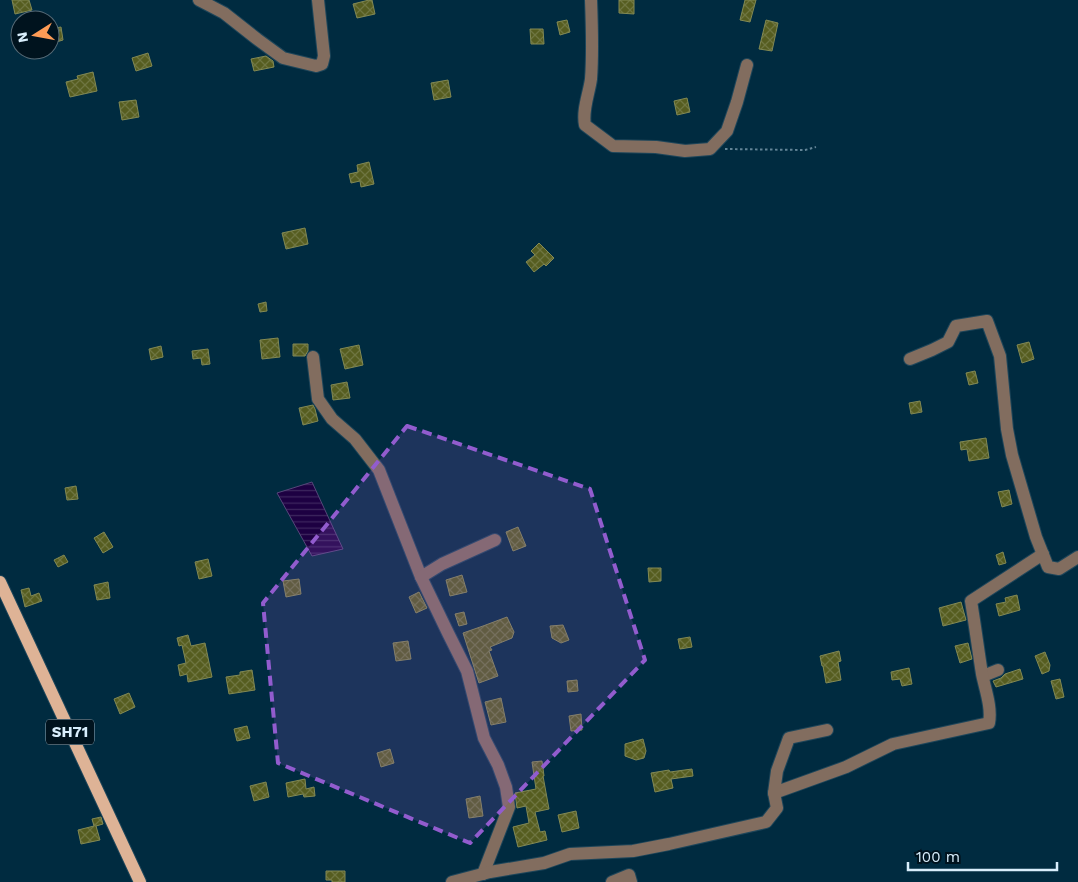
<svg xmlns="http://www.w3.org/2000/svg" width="1078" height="882" font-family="'Work Sans',sans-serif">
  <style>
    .water { fill: url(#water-rules); stroke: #55477a }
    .building { fill: url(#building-cross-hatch); stroke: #828954 }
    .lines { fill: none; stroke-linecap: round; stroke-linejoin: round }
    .minor-casing { stroke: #1e465a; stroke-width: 14 }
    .major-casing { stroke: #1e465a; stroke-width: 14 }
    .path { stroke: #638597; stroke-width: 2; stroke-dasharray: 2.5 2.5; stroke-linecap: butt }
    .minor { stroke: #826d5f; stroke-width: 12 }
    .major { stroke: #deb396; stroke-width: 12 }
    .marked { fill: #925cce; fill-opacity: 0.2; stroke: #925cce; stroke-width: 4; stroke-dasharray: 10 6; stroke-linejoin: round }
    .labels { text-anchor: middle; stroke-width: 4; stroke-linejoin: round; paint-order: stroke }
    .shield { fill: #00131e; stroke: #97acb9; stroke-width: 1 }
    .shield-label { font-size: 15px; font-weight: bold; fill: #d8eefc }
  </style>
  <defs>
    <pattern id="water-rules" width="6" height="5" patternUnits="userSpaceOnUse" patternTransform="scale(1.25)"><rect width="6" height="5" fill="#1d0042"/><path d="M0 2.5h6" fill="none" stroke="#3d265e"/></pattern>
    <pattern id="building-cross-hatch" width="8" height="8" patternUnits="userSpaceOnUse" patternTransform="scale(1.25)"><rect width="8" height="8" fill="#565d20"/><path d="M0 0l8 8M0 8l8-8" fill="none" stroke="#6e7541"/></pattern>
  </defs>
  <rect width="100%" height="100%" fill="#002b40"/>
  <polygon class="water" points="312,482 343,549 312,556 277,493"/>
  <g class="building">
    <polygon points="12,0 29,0 32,10 15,14"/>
    <polygon points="369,0 372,0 375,14 357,18 353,4"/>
    <polygon points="619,0 634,0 634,14 619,13"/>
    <polygon points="745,0 756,0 750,22 740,20"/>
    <polygon points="567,20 570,32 560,35 557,22"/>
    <polygon points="766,20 778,23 772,51 759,49"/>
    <polygon points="61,27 63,40 53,43 50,29"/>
    <polygon points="530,29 543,29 544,44 531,44"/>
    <polygon points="148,53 152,66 136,71 132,58"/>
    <polygon points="266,56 273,61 274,67 254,71 251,59"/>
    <polygon points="93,72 97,91 70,97 66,82 78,79 77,76"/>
    <polygon points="448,80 451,97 434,100 431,83"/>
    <polygon points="687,98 690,112 677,115 674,101"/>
    <polygon points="136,100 139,117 122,120 119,102"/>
    <polygon points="369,162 374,184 361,187 360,181 351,183 349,174 358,172 357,165"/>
    <polygon points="305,228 308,244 286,249 282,233"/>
    <polygon points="539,243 554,258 546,266 544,264 534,272 526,262 535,255 531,251"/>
    <polygon points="266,302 267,311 260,312 258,304"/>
    <polygon points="278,338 280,357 262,359 260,340"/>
    <polygon points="1029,342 1034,359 1022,363 1017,345"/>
    <polygon points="293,344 308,344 308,351 305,356 293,356"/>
    <polygon points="359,345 363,365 345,369 340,349"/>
    <polygon points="161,346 163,357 151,360 149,349"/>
    <polygon points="208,349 210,364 202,365 201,358 193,359 192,351"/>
    <polygon points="975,371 978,383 969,385 966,373"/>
    <polygon points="347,382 350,398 333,400 331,385"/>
    <polygon points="920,401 922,412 911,414 909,403"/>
    <polygon points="313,405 315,409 318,421 303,425 299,408"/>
    <polygon points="986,438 989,458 969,461 967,449 961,450 960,442"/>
    <polygon points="76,486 78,499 67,500 65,488"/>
    <polygon points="1009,490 1012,504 1002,507 998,492"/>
    <polygon points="518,527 526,546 513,551 506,532"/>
    <polygon points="104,532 113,547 103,553 94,538"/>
    <polygon points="1003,552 1006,563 999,565 996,555"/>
    <polygon points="64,555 68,562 58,567 54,560"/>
    <polygon points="208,559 212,576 199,579 195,562"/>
    <polygon points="648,568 661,568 661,581 649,582"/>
    <polygon points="462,575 467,592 450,596 446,580"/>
    <polygon points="299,579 301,594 286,597 283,581"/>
    <polygon points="108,582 110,598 97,600 94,585"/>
    <polygon points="29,588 31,596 39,593 42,601 25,607 21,590"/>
    <polygon points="419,592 427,608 416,613 409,597"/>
    <polygon points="1017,595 1020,610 999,616 996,604 1006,602 1005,598"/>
    <polygon points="961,602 966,620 943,626 939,608"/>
    <polygon points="464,612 467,624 459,626 455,614"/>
    <polygon points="507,617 514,632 512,638 490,647 492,650 489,651 498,676 479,683 463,633 483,626"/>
    <polygon points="563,625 569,640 561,643 552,638 550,626"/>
    <polygon points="188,635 191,646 205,643 212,677 188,682 187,674 180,676 178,665 186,663 182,645 179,646 177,638"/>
    <polygon points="690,637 692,647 680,649 678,639"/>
    <polygon points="408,641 411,659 396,661 393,643"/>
    <polygon points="968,643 972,659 960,663 955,646"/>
    <polygon points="839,651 841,661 838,662 841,680 826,683 823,666 822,666 820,656"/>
    <polygon points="1045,652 1050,665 1049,671 1042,674 1035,656"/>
    <polygon points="909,668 912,684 902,686 900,679 892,680 891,672"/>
    <polygon points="1020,669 1023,679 996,687 993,681 1001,678 1005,674"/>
    <polygon points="252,670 255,690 229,694 226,677 240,675 240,672"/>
    <polygon points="1060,679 1064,697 1056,699 1051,681"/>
    <polygon points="577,680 578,691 568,692 567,681"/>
    <polygon points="129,693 135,707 120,714 114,699"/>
    <polygon points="501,698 506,722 491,725 485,702"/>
    <polygon points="581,714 582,730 571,731 569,716"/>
    <polygon points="247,726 250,738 237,741 234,729"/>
    <polygon points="643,739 646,751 644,758 636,760 625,756 625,744"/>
    <polygon points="390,749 394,763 381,767 377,753"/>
    <polygon points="542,761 544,776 543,776 549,809 535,812 540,832 545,831 547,840 518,847 513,827 529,823 526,806 517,808 515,793 536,789 532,762"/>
    <polygon points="692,769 693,776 671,779 673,788 655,792 651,773 669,770 670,772"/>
    <polygon points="305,779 306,789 314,787 315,796 304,797 303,794 288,797 286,783"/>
    <polygon points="266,782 269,797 254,801 250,786"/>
    <polygon points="480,796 483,816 469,818 466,799"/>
    <polygon points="576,811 579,828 562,832 558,815"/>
    <polygon points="101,817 103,824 96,826 100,840 81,844 78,830 94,826 92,819"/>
    <polygon points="326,871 345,871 345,882 332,882 332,880 326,880"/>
  </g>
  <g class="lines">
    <defs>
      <g id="minor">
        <polyline points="199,0 224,13 257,39 283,58 316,66 322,64 324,56 318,0"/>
        <path d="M 591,0 C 592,26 593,53 591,79 C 589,94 582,110 585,125 L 613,146 L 656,147 L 685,151 L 710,149 L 727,131 L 737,102 L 747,65"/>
        <polyline points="313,357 318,399 332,419 355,439 379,470 421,577"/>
        <polyline points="910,359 932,350 948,342 956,326 987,321 1000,356 1007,429 1012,455 1036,537 1048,567 1059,569 1078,557"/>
        <polyline points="983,676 998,670"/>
        <path d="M 774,793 L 846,767 L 893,744 L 989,723 C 992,707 985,689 982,674 C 978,649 975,625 971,601 L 1043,554"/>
        <polyline points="483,874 509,807 506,787 498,765 484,738 467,671 448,633 421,577 442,564 495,540"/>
        <polyline points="452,882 490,872 544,863 570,854 633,851 669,844 766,822 777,808 774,793 777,771 789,738 827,730"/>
        <polyline points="612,882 629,875 631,882"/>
      </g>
      <polyline id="major" points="0,582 140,882"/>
    </defs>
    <use href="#minor" class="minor-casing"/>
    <use href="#major" class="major-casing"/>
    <polyline class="path" points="725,149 805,150 816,147"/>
    <use href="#minor" class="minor"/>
    <use href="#major" class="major"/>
  </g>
  <path class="marked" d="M 407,426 L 590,489 L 645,660 L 470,843 L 278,763 L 263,603 Z"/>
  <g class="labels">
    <rect class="shield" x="46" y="719.5" width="48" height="25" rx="4"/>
    <g class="shield-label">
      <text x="70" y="737">SH71</text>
    </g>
  </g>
  <g transform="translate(35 35) rotate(259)"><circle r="24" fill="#00131e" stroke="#566b77"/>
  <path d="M0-4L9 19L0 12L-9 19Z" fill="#fd9c56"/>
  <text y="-8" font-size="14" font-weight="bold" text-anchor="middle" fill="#d8eefc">N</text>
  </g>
  <path d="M908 862v8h149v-8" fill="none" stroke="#d8eefc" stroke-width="2.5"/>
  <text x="916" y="862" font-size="15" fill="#d8eefc" stroke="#00131e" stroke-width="4" paint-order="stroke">100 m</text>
</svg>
